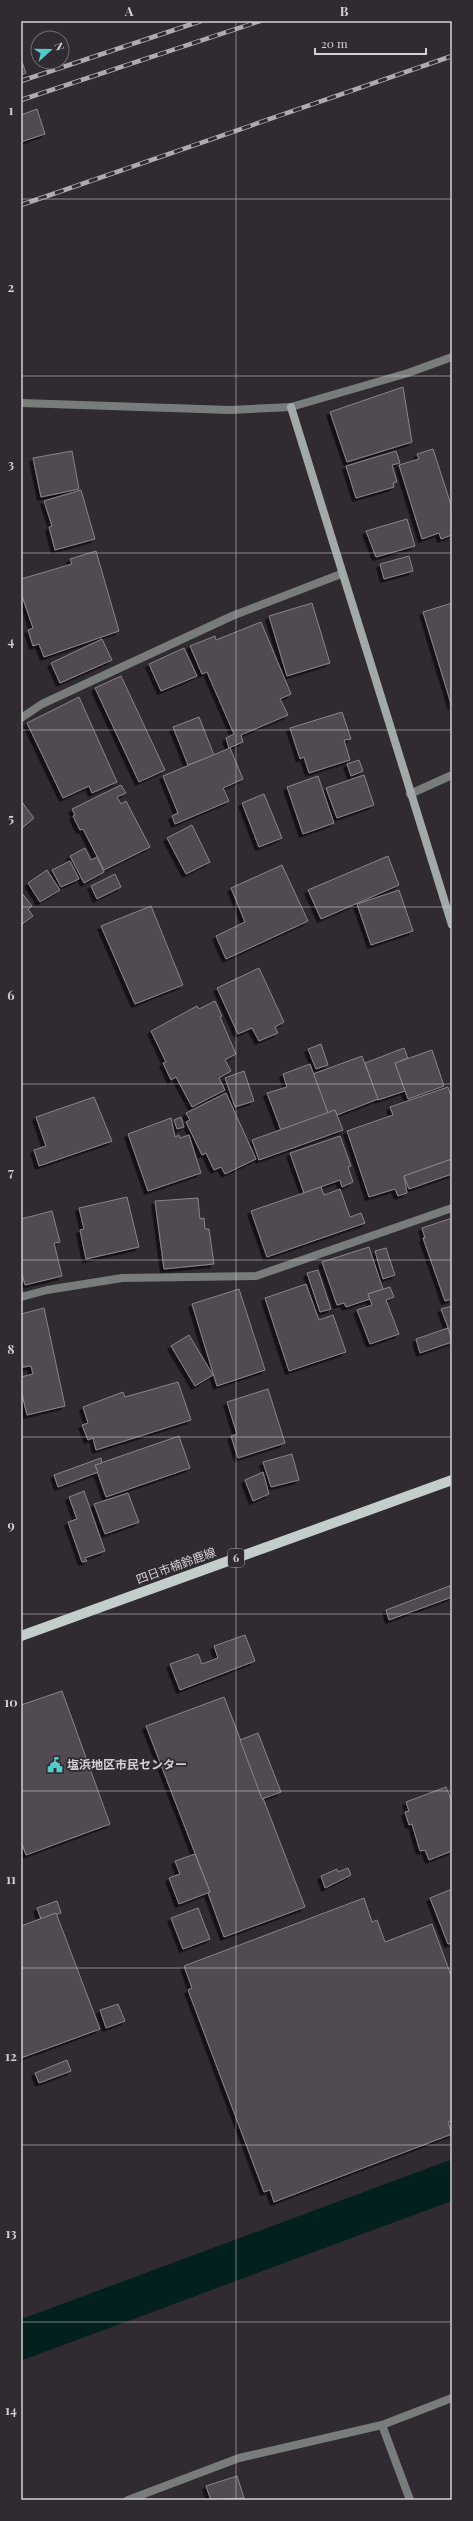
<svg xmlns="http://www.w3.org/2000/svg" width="473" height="2521" font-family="'Playfair Display','Noto Sans JP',serif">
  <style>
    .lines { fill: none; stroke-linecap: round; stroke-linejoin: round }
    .canal { stroke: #02201e; stroke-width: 39 }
    .building { fill: #514b51; stroke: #8a838a; filter: url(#shadow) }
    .lane { stroke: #787d7c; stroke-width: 8 }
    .street { stroke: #787d7c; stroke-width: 8 }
    .secondary { stroke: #a2aaa9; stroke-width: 8 }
    .primary { stroke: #c3cdcc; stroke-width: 10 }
    .rail-casing { stroke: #aeaaae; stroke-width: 4.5 }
    .rail { stroke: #302b31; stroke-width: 3; stroke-dasharray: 9; stroke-linecap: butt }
    .grid { fill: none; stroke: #d4d0d4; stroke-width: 1; stroke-opacity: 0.55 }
    .labels { text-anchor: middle; stroke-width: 3.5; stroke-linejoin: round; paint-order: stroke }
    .shield { fill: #302b31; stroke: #a39ea3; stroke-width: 1 }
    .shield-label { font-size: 11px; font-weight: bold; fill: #d4d0d4 }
    .street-label { font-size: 12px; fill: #d4d0d4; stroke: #302b31 }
    .poi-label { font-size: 12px; font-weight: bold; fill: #d4d0d4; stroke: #302b31; text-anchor: start }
    .neatline { fill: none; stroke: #d4d0d4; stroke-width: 1.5 }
    .grid-label { font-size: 13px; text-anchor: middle; font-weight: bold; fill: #d4d0d4 }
  </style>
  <defs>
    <filter id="shadow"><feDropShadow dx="-3.5" dy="3.5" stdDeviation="0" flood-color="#0009"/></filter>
  </defs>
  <rect width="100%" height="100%" fill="#302b31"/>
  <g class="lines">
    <polyline class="canal" points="21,2340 452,2180"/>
  </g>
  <g class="building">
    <polygon points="21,59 26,73 21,75"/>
    <polygon points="37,109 45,134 21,142 21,115"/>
    <polygon points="403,387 412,442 347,462 330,412"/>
    <polygon points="433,449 452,508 452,535 441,539 439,533 422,539 399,465 419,459 417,454"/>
    <polygon points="72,451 79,489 41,497 33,458"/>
    <polygon points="396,451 400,463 392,465 397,482 393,483 394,487 356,498 346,466"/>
    <polygon points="81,490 95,539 55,550 49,527 52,526 44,501"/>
    <polygon points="407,519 415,546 376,557 366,531"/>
    <polygon points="96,551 119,631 44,657 39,644 33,646 28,630 33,628 21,593 21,579 72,564 70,559"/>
    <polygon points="409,556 413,571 384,579 380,564"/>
    <polygon points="312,603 330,663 287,676 269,616"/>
    <polygon points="452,603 452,707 423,612"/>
    <polygon points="261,622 291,694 280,699 288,715 241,735 243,742 229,748 226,738 234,734 207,672 202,674 190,646 215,636 216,640"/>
    <polygon points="102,639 112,660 60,683 51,663"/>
    <polygon points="184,648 197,676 161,691 149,664"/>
    <polygon points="121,676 165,770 139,782 95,688"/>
    <polygon points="79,697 117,782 92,793 89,786 63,798 27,723"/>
    <polygon points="342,712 351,739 344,740 350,760 309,773 304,757 300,759 290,728"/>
    <polygon points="199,717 214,755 188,765 173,727"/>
    <polygon points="230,748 243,779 223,788 229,801 175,824 172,816 178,813 163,776"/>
    <polygon points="359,760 363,771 351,776 347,764"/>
    <polygon points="364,775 374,805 337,818 326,788"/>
    <polygon points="318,776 334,823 303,834 287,787"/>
    <polygon points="121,785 126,793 117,797 121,804 126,801 150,847 104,870 83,829 80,830 73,816 75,815 72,809"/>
    <polygon points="264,794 282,838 259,847 242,803"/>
    <polygon points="21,801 34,818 21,829"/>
    <polygon points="192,825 210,862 186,874 167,838"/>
    <polygon points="85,848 91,860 97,857 104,872 84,883 70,856"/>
    <polygon points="388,856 399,885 321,919 308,890"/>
    <polygon points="70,861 79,879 61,887 52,870"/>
    <polygon points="282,865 308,921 226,959 216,936 245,922 231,888"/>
    <polygon points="47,870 60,890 40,902 28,883"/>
    <polygon points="115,874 121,887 97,899 91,886"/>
    <polygon points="399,890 413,931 371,945 357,904"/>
    <polygon points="21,892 32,906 28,909 33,916 21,925"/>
    <polygon points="151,906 183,985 135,1004 101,926"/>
    <polygon points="259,968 284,1022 275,1027 278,1033 259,1041 252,1028 238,1034 217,988"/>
    <polygon points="215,1001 222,1016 220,1017 236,1054 225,1060 231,1071 219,1078 225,1090 192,1107 176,1077 171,1080 163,1063 166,1062 151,1031 197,1006 199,1009"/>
    <polygon points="321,1044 328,1065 316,1069 308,1049"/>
    <polygon points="404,1048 408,1058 395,1063 405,1091 378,1100 365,1063"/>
    <polygon points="432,1050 444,1086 408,1099 395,1063"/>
    <polygon points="362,1056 378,1099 337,1115 335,1110 328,1113 313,1074"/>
    <polygon points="310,1064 328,1113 281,1130 267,1093 287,1087 283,1074"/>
    <polygon points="244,1071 254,1101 235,1107 225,1078"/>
    <polygon points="448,1087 452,1099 452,1159 404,1176 407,1193 398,1196 395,1189 369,1197 347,1131 393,1115 390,1107"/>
    <polygon points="226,1093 256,1159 225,1174 221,1167 214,1170 206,1153 202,1155 186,1122 190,1120 186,1113"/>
    <polygon points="94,1097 112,1141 39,1166 34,1150 46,1146 36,1117"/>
    <polygon points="335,1110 343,1130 259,1160 252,1140"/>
    <polygon points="181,1117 184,1127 177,1129 174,1120"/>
    <polygon points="171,1118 175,1137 179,1135 180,1138 189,1135 201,1173 148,1191 128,1134"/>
    <polygon points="340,1136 351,1166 348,1167 353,1182 342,1187 340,1180 304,1193 290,1153"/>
    <polygon points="452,1159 452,1174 409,1189 404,1176"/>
    <polygon points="321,1187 324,1195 340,1189 350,1217 361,1213 365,1223 267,1257 251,1211"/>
    <polygon points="127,1197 139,1247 86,1259 80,1230 84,1229 79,1208"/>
    <polygon points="198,1198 200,1219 204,1218 205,1229 209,1229 214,1264 164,1269 155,1201"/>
    <polygon points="52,1211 60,1242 54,1243 62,1276 25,1285 21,1270 21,1219"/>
    <polygon points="452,1218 452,1299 445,1301 423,1238 425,1238 422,1228"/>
    <polygon points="369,1247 383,1289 368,1294 370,1299 346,1307 344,1303 337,1305 322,1262"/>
    <polygon points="386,1248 395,1275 383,1279 375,1251"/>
    <polygon points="318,1270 331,1309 320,1312 307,1273"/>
    <polygon points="306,1284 319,1320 333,1315 346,1352 289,1371 265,1298"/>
    <polygon points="390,1287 394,1297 386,1300 399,1334 370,1344 357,1310 372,1305 368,1294"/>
    <polygon points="239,1289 265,1370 217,1386 192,1304"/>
    <polygon points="452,1306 452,1335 451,1335 441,1309"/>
    <polygon points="44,1308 65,1406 27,1415 21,1390 21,1377 33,1374 31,1366 23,1367 21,1359 21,1314"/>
    <polygon points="448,1328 452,1342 420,1353 416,1339"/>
    <polygon points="189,1335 213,1375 195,1386 171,1346"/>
    <polygon points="178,1382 191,1420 96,1450 93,1438 88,1440 82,1425 88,1423 83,1407 123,1392 125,1397"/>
    <polygon points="268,1389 285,1443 238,1458 231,1436 237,1434 227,1402"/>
    <polygon points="179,1436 190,1468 106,1497 95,1465"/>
    <polygon points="292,1454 299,1480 271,1487 263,1462"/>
    <polygon points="101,1458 102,1463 95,1465 98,1472 58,1487 54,1475"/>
    <polygon points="263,1472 269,1494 253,1501 245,1480"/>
    <polygon points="84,1491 105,1551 85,1558 87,1561 82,1562 68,1522 77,1519 69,1497"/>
    <polygon points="128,1493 139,1522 105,1534 94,1504"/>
    <polygon points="452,1585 452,1597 389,1620 386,1610"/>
    <polygon points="245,1635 255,1661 180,1690 170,1664 198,1654 202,1664 218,1658 214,1646"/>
    <polygon points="62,1691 110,1824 26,1855 21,1841 21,1705"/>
    <polygon points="224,1697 305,1907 224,1937 208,1893 210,1892 146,1726"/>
    <polygon points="258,1733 281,1792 262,1799 240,1740"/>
    <polygon points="446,1787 452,1802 452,1851 429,1860 425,1850 420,1851 412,1824 409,1825 405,1812 409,1811 406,1802"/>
    <polygon points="195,1854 210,1892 179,1904 169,1878 180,1874 175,1861"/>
    <polygon points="348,1868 351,1875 325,1888 321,1876 337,1869 338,1872"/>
    <polygon points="452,1889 452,1943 448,1944 430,1898"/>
    <polygon points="364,1898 372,1922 377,1920 385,1942 432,1924 452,1978 452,2121 448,2122 452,2134 274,2202 270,2190 264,2192 188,1990 192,1988 184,1966"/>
    <polygon points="57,1901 61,1913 41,1919 37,1908"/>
    <polygon points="198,1908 210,1939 183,1949 171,1918"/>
    <polygon points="56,1913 100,2029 21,2058 21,1926"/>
    <polygon points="118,2004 125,2021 106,2028 100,2010"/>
    <polygon points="67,2060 71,2071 39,2083 35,2073"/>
    <polygon points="237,2476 244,2498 211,2500 206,2486"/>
  </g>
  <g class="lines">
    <g class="lane">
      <polyline points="21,718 42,704 232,616 341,574"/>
      <polyline points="382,2425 410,2500"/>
      <polyline points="128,2500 239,2458 382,2425 452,2398"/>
    </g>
    <g class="street">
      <polyline points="21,403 230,410 291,407 408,373 452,357"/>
      <polyline points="410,794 452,775"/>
      <polyline points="21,1297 47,1290 122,1278 256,1276 452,1208"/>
    </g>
    <polyline class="secondary" points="291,407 452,925"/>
    <polyline class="primary" points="21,1636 452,1480"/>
    <defs>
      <g id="rail">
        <polyline points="21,81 201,21"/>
        <polyline points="21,100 260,21"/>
        <polyline points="21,205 452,56"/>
      </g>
    </defs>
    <use href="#rail" class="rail-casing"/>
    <use href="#rail" class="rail"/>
  </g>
  <path class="grid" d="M 236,21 L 236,2500M 21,199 L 452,199M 21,376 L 452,376M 21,553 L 452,553M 21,730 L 452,730M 21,907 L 452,907M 21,1084 L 452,1084M 21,1260 L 452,1260M 21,1437 L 452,1437M 21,1614 L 452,1614M 21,1791 L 452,1791M 21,1968 L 452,1968M 21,2145 L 452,2145M 21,2322 L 452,2322"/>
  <defs>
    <symbol id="civic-bare" viewBox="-9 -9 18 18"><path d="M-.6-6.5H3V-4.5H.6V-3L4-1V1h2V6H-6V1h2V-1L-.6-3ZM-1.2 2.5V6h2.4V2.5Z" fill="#54cdc8" stroke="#302b31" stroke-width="2.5" paint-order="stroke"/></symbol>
  </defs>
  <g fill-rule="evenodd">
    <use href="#civic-bare" x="44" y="1754" width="22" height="22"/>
  </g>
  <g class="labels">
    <rect class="shield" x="228" y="1549" width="16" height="18" rx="3"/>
    <g class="shield-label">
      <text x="236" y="1562">6</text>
    </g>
    <g class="street-label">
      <text transform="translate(176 1566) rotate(-20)" y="4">四日市楠鈴鹿線</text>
    </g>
    <g class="poi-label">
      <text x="67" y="1769">塩浜地区市民センター</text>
    </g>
  </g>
  <rect width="473" height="2521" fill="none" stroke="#302b31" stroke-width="44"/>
  <g transform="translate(50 50) rotate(69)"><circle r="19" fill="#302b31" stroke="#726d72"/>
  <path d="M0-3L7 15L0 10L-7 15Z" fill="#54cdc8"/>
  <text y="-6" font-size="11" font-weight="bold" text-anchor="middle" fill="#d4d0d4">N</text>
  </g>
  <path d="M315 48v6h111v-6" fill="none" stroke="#d4d0d4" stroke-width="2"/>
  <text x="321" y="48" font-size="12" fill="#d4d0d4" stroke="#302b31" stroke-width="3" paint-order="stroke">20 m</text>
  <rect x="22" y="22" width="429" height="2477" class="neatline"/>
  <g class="grid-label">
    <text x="129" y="16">A</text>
    <text x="344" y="16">B</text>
    <text x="11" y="115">1</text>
    <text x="11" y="292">2</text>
    <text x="11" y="469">3</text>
    <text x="11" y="646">4</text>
    <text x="11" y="823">5</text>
    <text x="11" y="1000">6</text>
    <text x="11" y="1177">7</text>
    <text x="11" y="1354">8</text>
    <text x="11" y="1530">9</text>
    <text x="11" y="1707">10</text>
    <text x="11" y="1884">11</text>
    <text x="11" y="2061">12</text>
    <text x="11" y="2238">13</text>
    <text x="11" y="2415">14</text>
  </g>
</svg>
